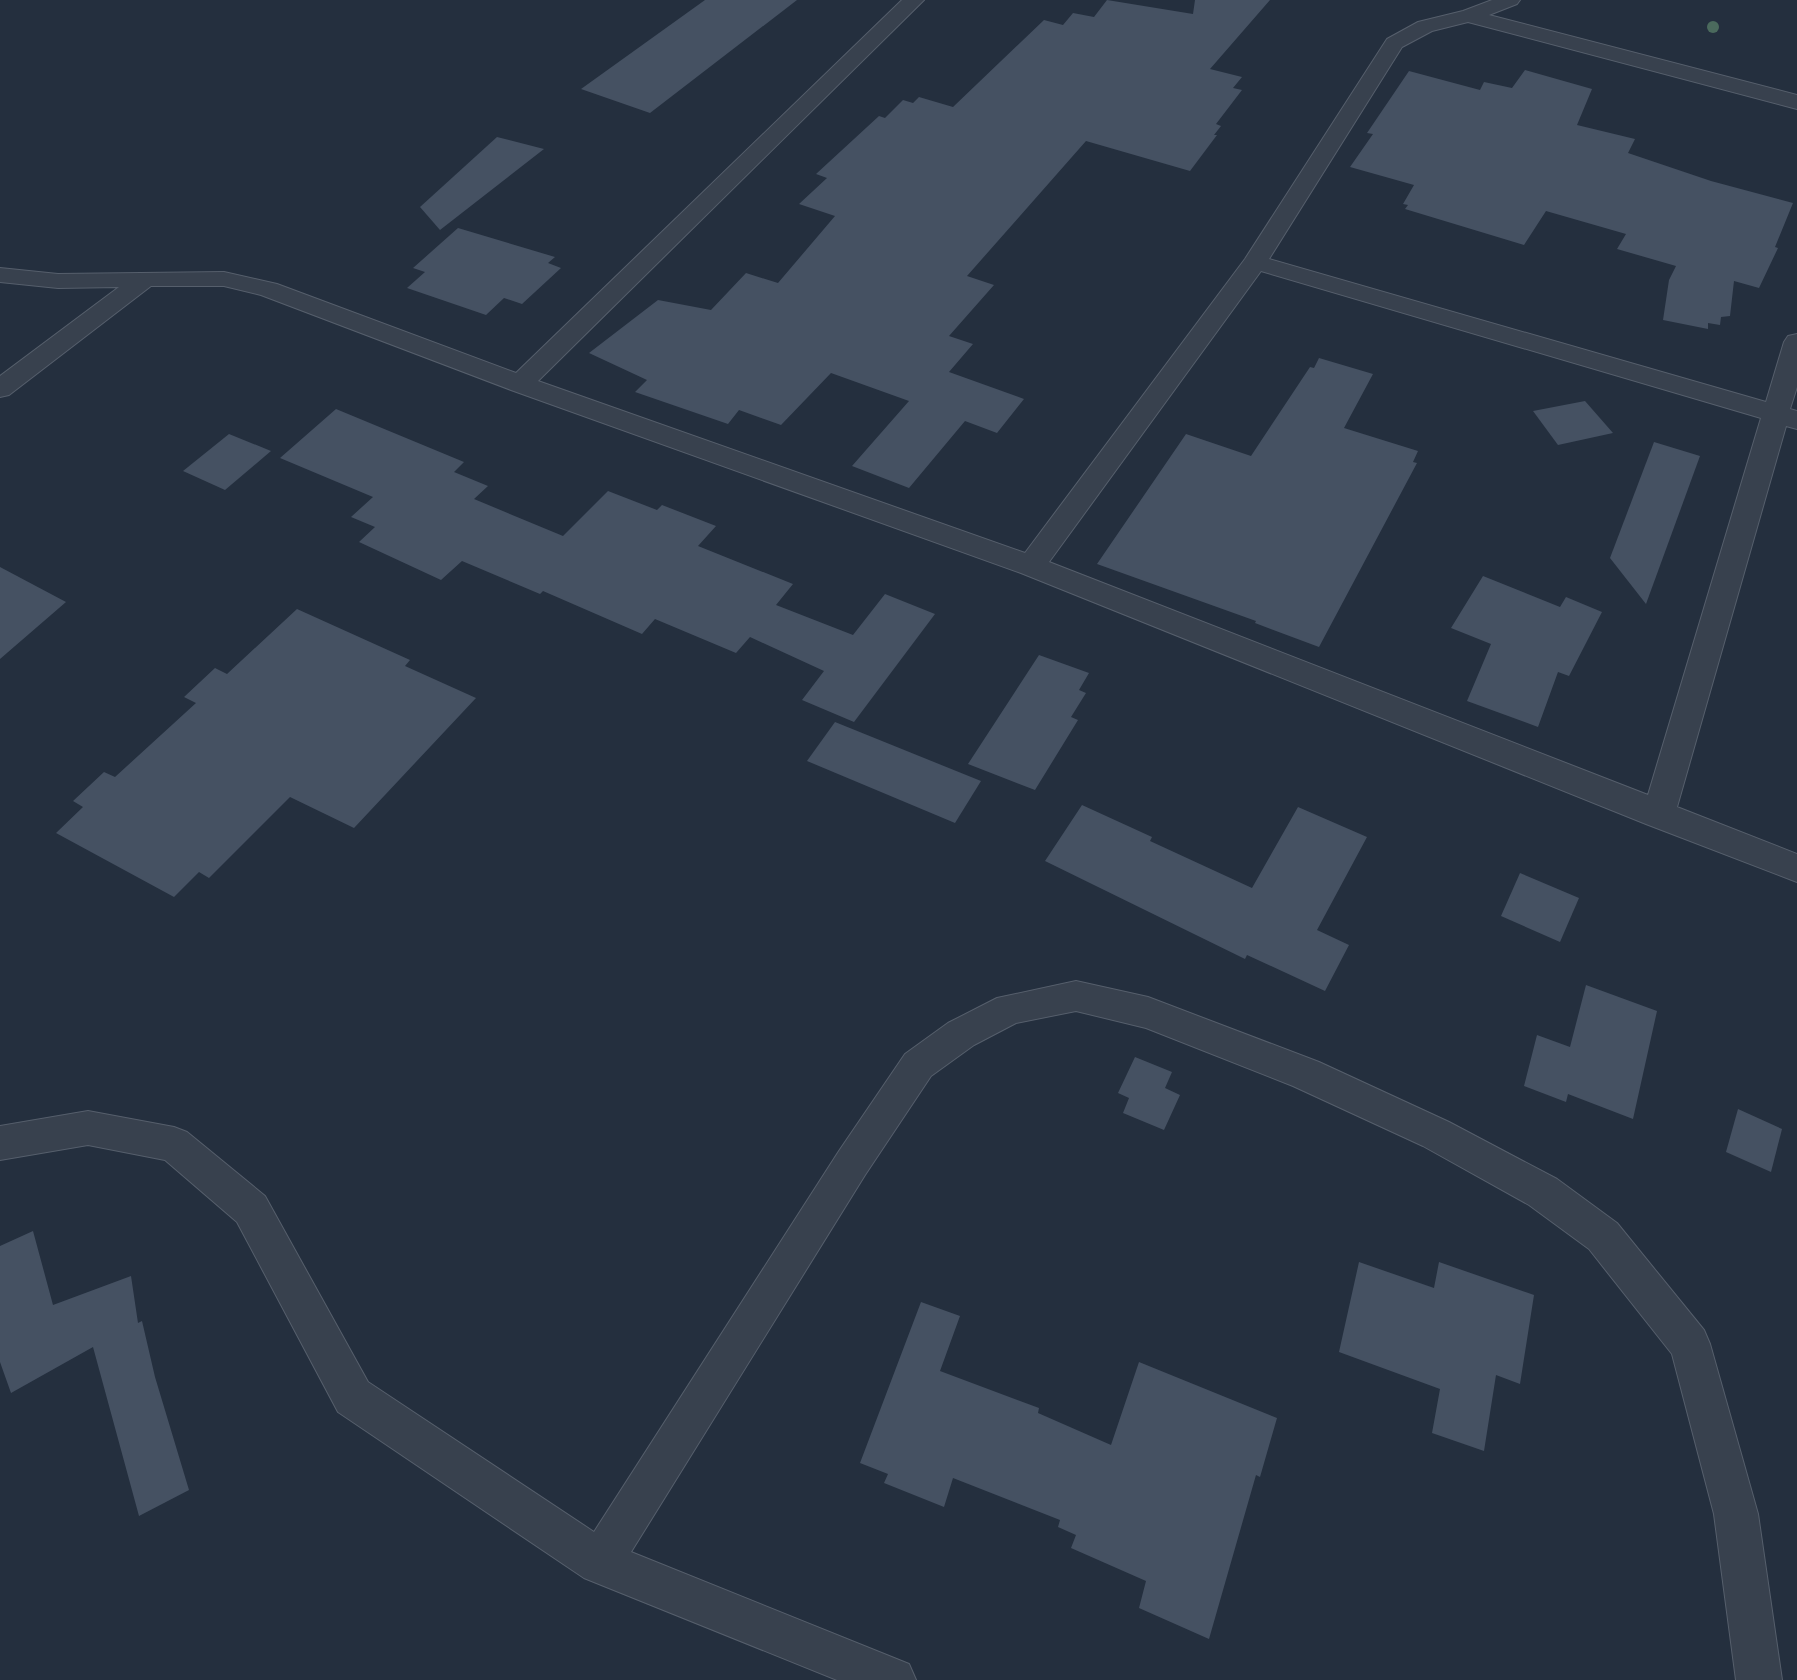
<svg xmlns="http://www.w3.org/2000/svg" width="1797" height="1680" font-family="Ubuntu,sans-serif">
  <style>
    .building { fill: #455162 }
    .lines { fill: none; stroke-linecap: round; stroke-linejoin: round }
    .minor-casing { stroke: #565f6c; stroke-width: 2 }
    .minor { fill: #38414e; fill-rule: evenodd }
    .tree { fill: #4b6a5d }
  </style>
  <rect width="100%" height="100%" fill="#242f3e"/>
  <g class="building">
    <polygon points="705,0 797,0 650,113 581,89"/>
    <polygon points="1107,0 1193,14 1195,0 1270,0 1210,69 1242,77 1233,88 1242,90 1216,124 1221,126 1214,135 1217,135 1190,171 1086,141 967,276 994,285 949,336 973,344 949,372 1024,399 997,433 965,421 909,488 852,466 909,401 831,373 781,425 739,410 728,424 635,392 647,380 589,353 658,300 711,310 746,273 778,283 835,216 799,204 827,178 816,174 879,116 885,118 903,100 913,103 919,97 953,107 1044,20 1063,25 1073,13 1094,17"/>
    <polygon points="1525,70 1592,89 1577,125 1635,139 1628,153 1711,181 1793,203 1775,247 1778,248 1759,288 1734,281 1730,316 1721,317 1720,325 1708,323 1708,329 1663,320 1669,280 1676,266 1617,249 1626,234 1546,211 1524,245 1405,209 1408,205 1403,204 1414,185 1350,167 1373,134 1367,133 1409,71 1480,90 1484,82 1512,88"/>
    <polygon points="497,137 544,149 440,230 420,207"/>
    <polygon points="458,228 555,257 548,263 561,268 522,304 504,298 486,315 407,288 425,272 413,268"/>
    <polygon points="1319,358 1373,374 1344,428 1418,451 1413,462 1417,463 1319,647 1255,623 1256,621 1097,564 1186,434 1251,456 1310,367 1314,368"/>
    <polygon points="1585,401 1613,433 1558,445 1533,411"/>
    <polygon points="336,409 464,462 454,472 488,486 474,499 563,536 608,491 657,510 662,505 716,526 698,546 793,584 776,605 853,635 885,594 935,614 854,722 802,700 824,671 750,637 736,653 655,619 642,634 543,591 540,594 462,561 441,580 359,542 375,527 351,517 373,497 280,458"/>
    <polygon points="229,434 271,451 225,490 183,471"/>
    <polygon points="1654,442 1700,456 1646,604 1610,558"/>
    <polygon points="0,567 66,602 0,659"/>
    <polygon points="1483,576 1560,607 1566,597 1602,612 1569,676 1558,672 1538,727 1467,701 1491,644 1451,628"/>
    <polygon points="297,609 410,660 405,666 476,698 354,828 290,797 209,878 199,872 174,897 56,833 83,807 73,801 104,772 115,777 196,703 184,697 215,668 227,674"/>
    <polygon points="1039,655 1089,673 1079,690 1086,693 1071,717 1078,720 1035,790 968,764"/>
    <polygon points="835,722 981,781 955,823 807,761"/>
    <polygon points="1082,805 1152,837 1150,841 1252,888 1298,807 1367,837 1317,930 1349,945 1325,991 1247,955 1245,959 1045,861"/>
    <polygon points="1520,873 1579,898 1560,942 1501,916"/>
    <polygon points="1586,985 1657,1011 1633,1119 1568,1094 1566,1102 1524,1086 1537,1035 1570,1047"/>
    <polygon points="1135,1057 1172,1072 1165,1088 1180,1095 1164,1130 1123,1113 1129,1098 1118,1093"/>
    <polygon points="1738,1109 1782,1129 1771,1172 1726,1152"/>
    <polygon points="33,1231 53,1305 131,1276 138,1323 142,1321 155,1377 189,1490 139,1516 93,1347 11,1393 0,1362 0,1246"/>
    <polygon points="1359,1262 1434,1288 1439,1262 1534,1295 1520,1384 1496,1375 1484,1451 1432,1433 1440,1389 1339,1352"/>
    <polygon points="921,1302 960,1316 940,1371 1039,1408 1038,1413 1111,1445 1139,1362 1277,1418 1260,1477 1256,1475 1209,1639 1139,1608 1146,1581 1071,1548 1076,1535 1058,1527 1060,1520 953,1478 944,1507 884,1483 888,1474 860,1463"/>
  </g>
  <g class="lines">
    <defs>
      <g id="minor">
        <path d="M 902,0 L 924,0 L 538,381 L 1025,553 L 1245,259 L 1387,39 L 1418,22 L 1463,11 L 1492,0 L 1520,0 L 1517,4 L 1489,15 L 1797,95 L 1797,109 L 1468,22 L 1432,31 L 1402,47 L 1269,259 L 1766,402 L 1784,342 L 1788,336 L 1797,334 L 1797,387 L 1790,409 L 1797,411 L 1797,429 L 1786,426 L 1677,807 L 1797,854 L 1797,882 L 1646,824 L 1021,573 L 511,390 L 261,295 L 224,286 L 151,286 L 9,395 L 0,397 L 0,376 L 119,287 L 58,288 L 0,282 L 0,268 L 58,274 L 224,272 L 277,284 L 516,373 ZM 1261,271 L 1761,418 L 1648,795 L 1049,562 Z"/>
        <polygon points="1076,981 1148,997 1319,1062 1449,1122 1557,1179 1617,1223 1704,1330 1710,1344 1758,1514 1782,1680 1736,1680 1714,1514 1672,1354 1589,1249 1529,1205 1423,1146 1293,1086 1146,1028 1076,1011 1016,1023 974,1045 931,1076 865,1175 631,1552 909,1664 916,1680 837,1680 584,1578 338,1412 237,1222 165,1160 88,1145 0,1160 0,1126 88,1111 174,1127 187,1132 265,1196 368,1382 594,1532 839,1151 905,1054 948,1023 997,998"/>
      </g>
    </defs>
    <use href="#minor" class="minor-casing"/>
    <use href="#minor" class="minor"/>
  </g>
  <circle class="tree" cx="1713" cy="27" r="6"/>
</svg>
